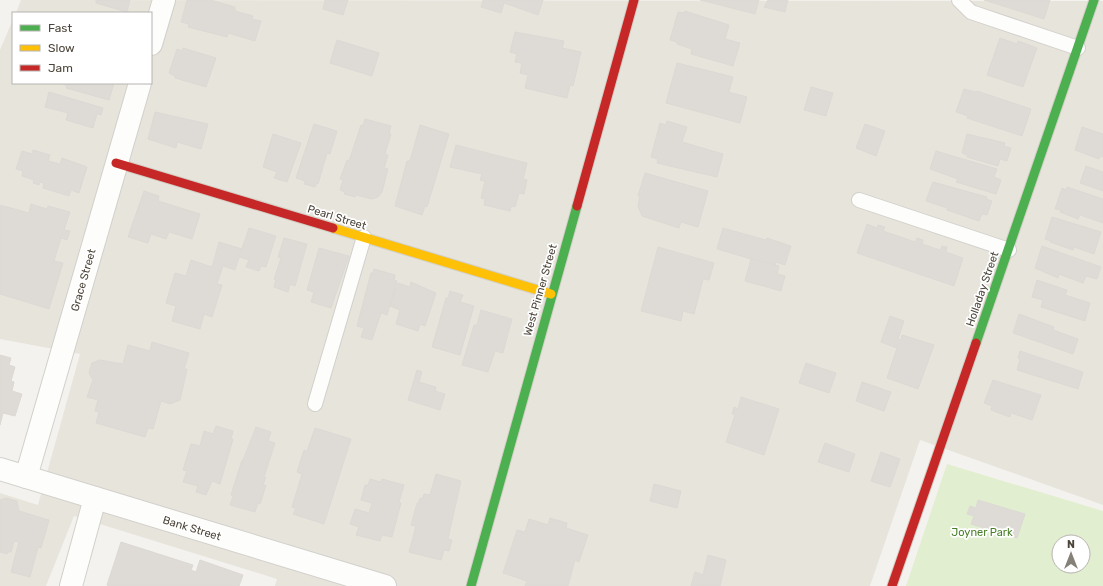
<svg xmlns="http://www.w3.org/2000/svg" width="1103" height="586" font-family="Rubik,sans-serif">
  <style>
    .residential { fill: #e7e4dc }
    .green { fill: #e1eecf; fill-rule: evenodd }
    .building { fill: #dedbd6; stroke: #dcd9d4 }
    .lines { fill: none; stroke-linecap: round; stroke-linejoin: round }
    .lane-casing { stroke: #d2d0cb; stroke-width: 16 }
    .street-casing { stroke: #d2d0cb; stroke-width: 24 }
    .fast-casing { stroke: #d3cfc5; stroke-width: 11 }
    .slow-casing { stroke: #d3cfc5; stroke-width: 11 }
    .jam-casing { stroke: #d3cfc5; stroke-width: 11 }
    .lane { stroke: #fdfdfc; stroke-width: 14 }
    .street { stroke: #fdfdfc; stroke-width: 22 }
    .fast { stroke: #4caf50; stroke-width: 9 }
    .slow { stroke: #ffc107; stroke-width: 9 }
    .jam { stroke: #c62828; stroke-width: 9 }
    .labels { text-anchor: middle; stroke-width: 3.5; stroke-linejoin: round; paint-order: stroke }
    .street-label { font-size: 11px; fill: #4b4439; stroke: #fff }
    .park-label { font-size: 11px; fill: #4a7f2a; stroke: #fff }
  </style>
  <rect width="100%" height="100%" fill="#f4f2ee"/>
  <polygon class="residential" points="21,0 1103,1 1103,505 920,440 870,586 275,586 277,579 74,516 46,586 0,586 0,493 38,505 80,354 0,339 0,50 13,19 13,83 151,83 151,13 16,13"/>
  <path class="green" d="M 947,464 L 1103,511 L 1103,586 L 906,586 ZM 1059,542 L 1083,542 L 1083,566 L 1059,566 Z"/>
  <g class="building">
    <polygon points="96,0 130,0 127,12 96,3"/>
    <polygon points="187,0 211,0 235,7 235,11 253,16 252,19 261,21 255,41 228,33 227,37 188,27 189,24 181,22"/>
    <polygon points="325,0 348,0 343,15 323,9"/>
    <polygon points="483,0 543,0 538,15 504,3 501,13 481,7"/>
    <polygon points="700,0 759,0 755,14"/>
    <polygon points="768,0 788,0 785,12 764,7"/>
    <polygon points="984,0 1050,0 1044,19"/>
    <polygon points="685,11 729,25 725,39 740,43 733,66 691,54 692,49 677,44 677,42 670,40 678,12 684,13"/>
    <polygon points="515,32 564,41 562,48 581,52 573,86 570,85 567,98 525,88 528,75 520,73 522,63 515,62 517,54 510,52"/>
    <polygon points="1000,38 1017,44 1018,41 1037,48 1023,87 987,75"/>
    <polygon points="337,40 379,53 372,76 330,63"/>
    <polygon points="183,48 216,58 206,87 175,78 175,76 169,73 177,49 182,51"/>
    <polygon points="677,63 733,77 729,92 747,97 740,123 666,103"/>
    <polygon points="61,83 114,83 109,100 66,88 67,86"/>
    <polygon points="811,87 833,93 826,116 804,110"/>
    <polygon points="964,89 976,92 977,91 1031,109 1022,136 967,118 968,116 956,112"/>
    <polygon points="49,92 103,108 101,115 97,114 93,128 66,120 68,113 45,107"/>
    <polygon points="155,112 208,124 201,149 177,142 176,148 148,139"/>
    <polygon points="365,119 391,126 389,133 391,134 385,154 388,155 384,168 388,169 382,192 378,197 372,199 356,195 355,197 344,194 345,192 340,190 343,180 340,179 347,160 349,161 361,125 363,126"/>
    <polygon points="667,121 687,127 682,142 723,154 717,177 657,163 658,159 651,157 660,123 666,125"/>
    <polygon points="314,124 337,131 330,154 327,153 318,184 317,183 315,187 304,184 305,181 296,178"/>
    <polygon points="865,124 885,131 876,156 856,148"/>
    <polygon points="420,125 449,134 427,207 425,206 422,215 395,206 407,161 410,161"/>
    <polygon points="1082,127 1103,134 1103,157 1100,156 1099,159 1075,150"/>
    <polygon points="273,134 301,143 287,182 274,178 277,172 263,167"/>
    <polygon points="967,134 1005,143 1004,146 1011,148 1007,161 1000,159 998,166 967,157 967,155 962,153"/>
    <polygon points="456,145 527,163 523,179 527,180 524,194 519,193 515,207 511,206 510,211 484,205 485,199 481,198 485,181 480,180 482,174 450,167"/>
    <polygon points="33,150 50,155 48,161 60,164 62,158 87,167 79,193 71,190 69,196 43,188 44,183 40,182 39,185 33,183 34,180 22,176 23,171 16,169 22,151 32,154"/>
    <polygon points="936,151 997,169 994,177 1001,180 996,194 956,182 958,179 930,169"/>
    <polygon points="1086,166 1103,172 1103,191 1080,183"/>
    <polygon points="645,173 708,191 698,227 681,222 679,228 642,216 638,206 640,196 638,196"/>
    <polygon points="933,182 987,197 986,199 992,201 987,215 982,214 979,221 947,210 947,208 926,201"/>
    <polygon points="1067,187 1103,199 1103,223 1080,215 1078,219 1060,212 1061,210 1055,209 1062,188 1066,190"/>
    <polygon points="144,191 159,196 158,201 200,214 192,239 169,232 166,239 151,234 148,243 128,237"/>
    <polygon points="31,204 47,209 48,206 70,212 64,230 70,231 67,240 61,238 54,261 63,263 49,309 0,294 0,205 29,213"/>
    <polygon points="1052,217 1101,232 1094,254 1074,247 1073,250 1050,242 1051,241 1045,239"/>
    <polygon points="867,224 877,228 878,225 885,227 883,231 915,242 917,238 923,240 922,244 940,250 942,246 947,247 946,252 963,258 954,286 857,253"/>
    <polygon points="249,228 276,236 266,267 261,266 259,271 246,267 249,260 239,257"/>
    <polygon points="723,228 766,240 767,238 791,246 785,265 776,262 775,266 717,249"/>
    <polygon points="284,238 307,244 295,286 290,284 288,292 274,287 276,280 274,279 281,258 278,257"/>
    <polygon points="219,242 242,249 235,270 223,266 217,284 222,285 212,317 204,314 200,329 172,321 176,306 166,303 175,273 186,276 191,260 212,267"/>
    <polygon points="1042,246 1101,267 1097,279 1086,276 1083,283 1059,274 1058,278 1035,268"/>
    <polygon points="658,247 714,263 709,280 703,279 694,314 683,311 681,321 641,311"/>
    <polygon points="319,248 349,256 331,308 311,302 314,292 307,290"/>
    <polygon points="751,259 779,266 777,274 785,276 781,291 745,281"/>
    <polygon points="374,269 395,275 394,280 397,281 387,315 381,313 372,340 361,337 364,328 357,326 371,273 373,273"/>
    <polygon points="1037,280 1067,290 1065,295 1090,303 1085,321 1041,307 1043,300 1032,297"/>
    <polygon points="411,282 436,293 425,326 420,324 418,331 396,324 400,310 390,306 398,283 410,287"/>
    <polygon points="450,291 463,295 460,302 474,306 460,355 432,347 446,298 448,298"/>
    <polygon points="481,310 512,319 503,353 495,351 488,372 462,365 474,325 477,325"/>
    <polygon points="1019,314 1054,327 1053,330 1078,339 1073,354 1013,333"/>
    <polygon points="890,316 904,321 898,339 901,340 902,335 934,345 918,389 887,378 897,348 881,342"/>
    <polygon points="152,342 189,353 184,369 187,369 180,400 170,404 161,401 153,429 148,428 145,437 96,423 99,412 95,411 98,400 87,397 93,380 89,373 92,363 100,360 123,364 128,345 150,351"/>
    <polygon points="1020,351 1083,372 1078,389 1017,370 1020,359 1018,358"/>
    <polygon points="0,355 11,358 9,365 15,367 11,381 14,382 12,391 22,394 15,416 3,413 0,425"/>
    <polygon points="806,363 836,373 829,393 799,383"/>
    <polygon points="417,370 422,372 419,382 436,387 435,391 445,394 440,410 408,400"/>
    <polygon points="993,380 1041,395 1032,420 1011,413 1010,417 991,410 992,406 984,403"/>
    <polygon points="862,382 891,392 884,411 856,401"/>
    <polygon points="741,397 779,409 764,455 726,442 735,415 732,414 734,407 738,409"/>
    <polygon points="216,426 233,431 231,439 233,439 220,484 212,481 206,495 196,492 198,486 183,482 187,471 183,470 191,444 200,446 204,431 213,434"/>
    <polygon points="256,427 271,432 268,441 275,443 264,477 266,477 263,485 266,485 260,504 258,503 255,512 230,505 233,496 231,495 242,460 243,460"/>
    <polygon points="315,428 351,439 324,524 293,514 296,508 292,507 302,474 297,472 304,450 307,451"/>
    <polygon points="825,443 855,454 849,472 818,462"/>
    <polygon points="881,452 900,459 890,487 871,481"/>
    <polygon points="436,474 461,481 448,539 452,540 449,551 444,550 441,560 409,552 416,526 411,525 417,503 418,504 420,498 422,499 424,494 430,495"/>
    <polygon points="370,479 381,482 382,479 404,485 399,502 401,503 392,537 382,535 380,541 356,535 359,527 350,524 355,509 369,513 372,503 361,500 365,485 368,485"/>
    <polygon points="654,484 681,491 677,508 650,501"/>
    <polygon points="6,498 17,501 19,511 49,520 41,548 38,547 30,577 11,572 19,542 14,541 11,552 8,552 7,554 0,552 0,500"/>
    <polygon points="978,500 1025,514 1017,538 971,524 974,516 967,514 970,506 976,508"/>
    <polygon points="550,518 567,523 566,528 588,535 579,562 575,560 568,586 525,586 527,581 503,573 517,530 525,532 529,519 548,525"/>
    <polygon points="121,542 193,565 191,570 196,572 200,560 243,575 239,586 110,586 107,585"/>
    <polygon points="708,555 726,560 720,586 691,586 695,572 703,575"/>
  </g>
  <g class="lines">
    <defs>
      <g id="lane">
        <polyline points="959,0 971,12 1078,48"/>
        <polyline points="859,200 1009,250"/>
        <polyline points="315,404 364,237"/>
      </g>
      <g id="street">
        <polyline points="151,44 164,0"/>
        <polyline points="0,469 385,586"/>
        <polyline points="26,477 140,83"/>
        <polyline points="71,586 95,498"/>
      </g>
      <g id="fast">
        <polyline points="976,343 1094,0"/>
        <polyline points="471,586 577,206"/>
      </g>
      <polyline id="slow" points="333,228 551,294"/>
      <g id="jam">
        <polyline points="116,163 333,228"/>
        <polyline points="577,206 634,0"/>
        <polyline points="892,586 976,343"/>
      </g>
    </defs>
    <use href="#lane" class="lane-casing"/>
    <use href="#street" class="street-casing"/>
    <use href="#fast" class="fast-casing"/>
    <use href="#slow" class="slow-casing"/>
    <use href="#jam" class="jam-casing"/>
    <use href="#lane" class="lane"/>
    <use href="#street" class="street"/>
    <use href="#fast" class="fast"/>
    <use href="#slow" class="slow"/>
    <use href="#jam" class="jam"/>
  </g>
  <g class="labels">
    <g class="street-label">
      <text transform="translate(337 217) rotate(17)" y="4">Pearl Street</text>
      <text transform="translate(83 280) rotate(-74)" y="4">Grace Street</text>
      <text transform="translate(982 289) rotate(-71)" y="4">Holladay Street</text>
      <text transform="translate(540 290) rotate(-74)" y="4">West Pinner Street</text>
      <text transform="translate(192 528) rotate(17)" y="4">Bank Street</text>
    </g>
    <g class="park-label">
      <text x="982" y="536">Joyner Park</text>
    </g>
  </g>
  <rect x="12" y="12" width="140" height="72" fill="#ffffff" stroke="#b7b4b0"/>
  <rect x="20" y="25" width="20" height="6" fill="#4caf50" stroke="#b7b4b0"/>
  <text x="48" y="32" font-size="12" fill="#4b4439">Fast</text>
  <rect x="20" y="45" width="20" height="6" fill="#ffc107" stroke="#b7b4b0"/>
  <text x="48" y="52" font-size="12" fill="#4b4439">Slow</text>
  <rect x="20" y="65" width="20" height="6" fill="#c62828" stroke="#b7b4b0"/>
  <text x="48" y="72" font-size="12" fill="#4b4439">Jam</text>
  <g transform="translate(1071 554)"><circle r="19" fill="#ffffff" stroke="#b7b4b0"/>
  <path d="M0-3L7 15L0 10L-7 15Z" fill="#868178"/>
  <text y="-6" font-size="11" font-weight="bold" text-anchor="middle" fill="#4b4439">N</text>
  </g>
</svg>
